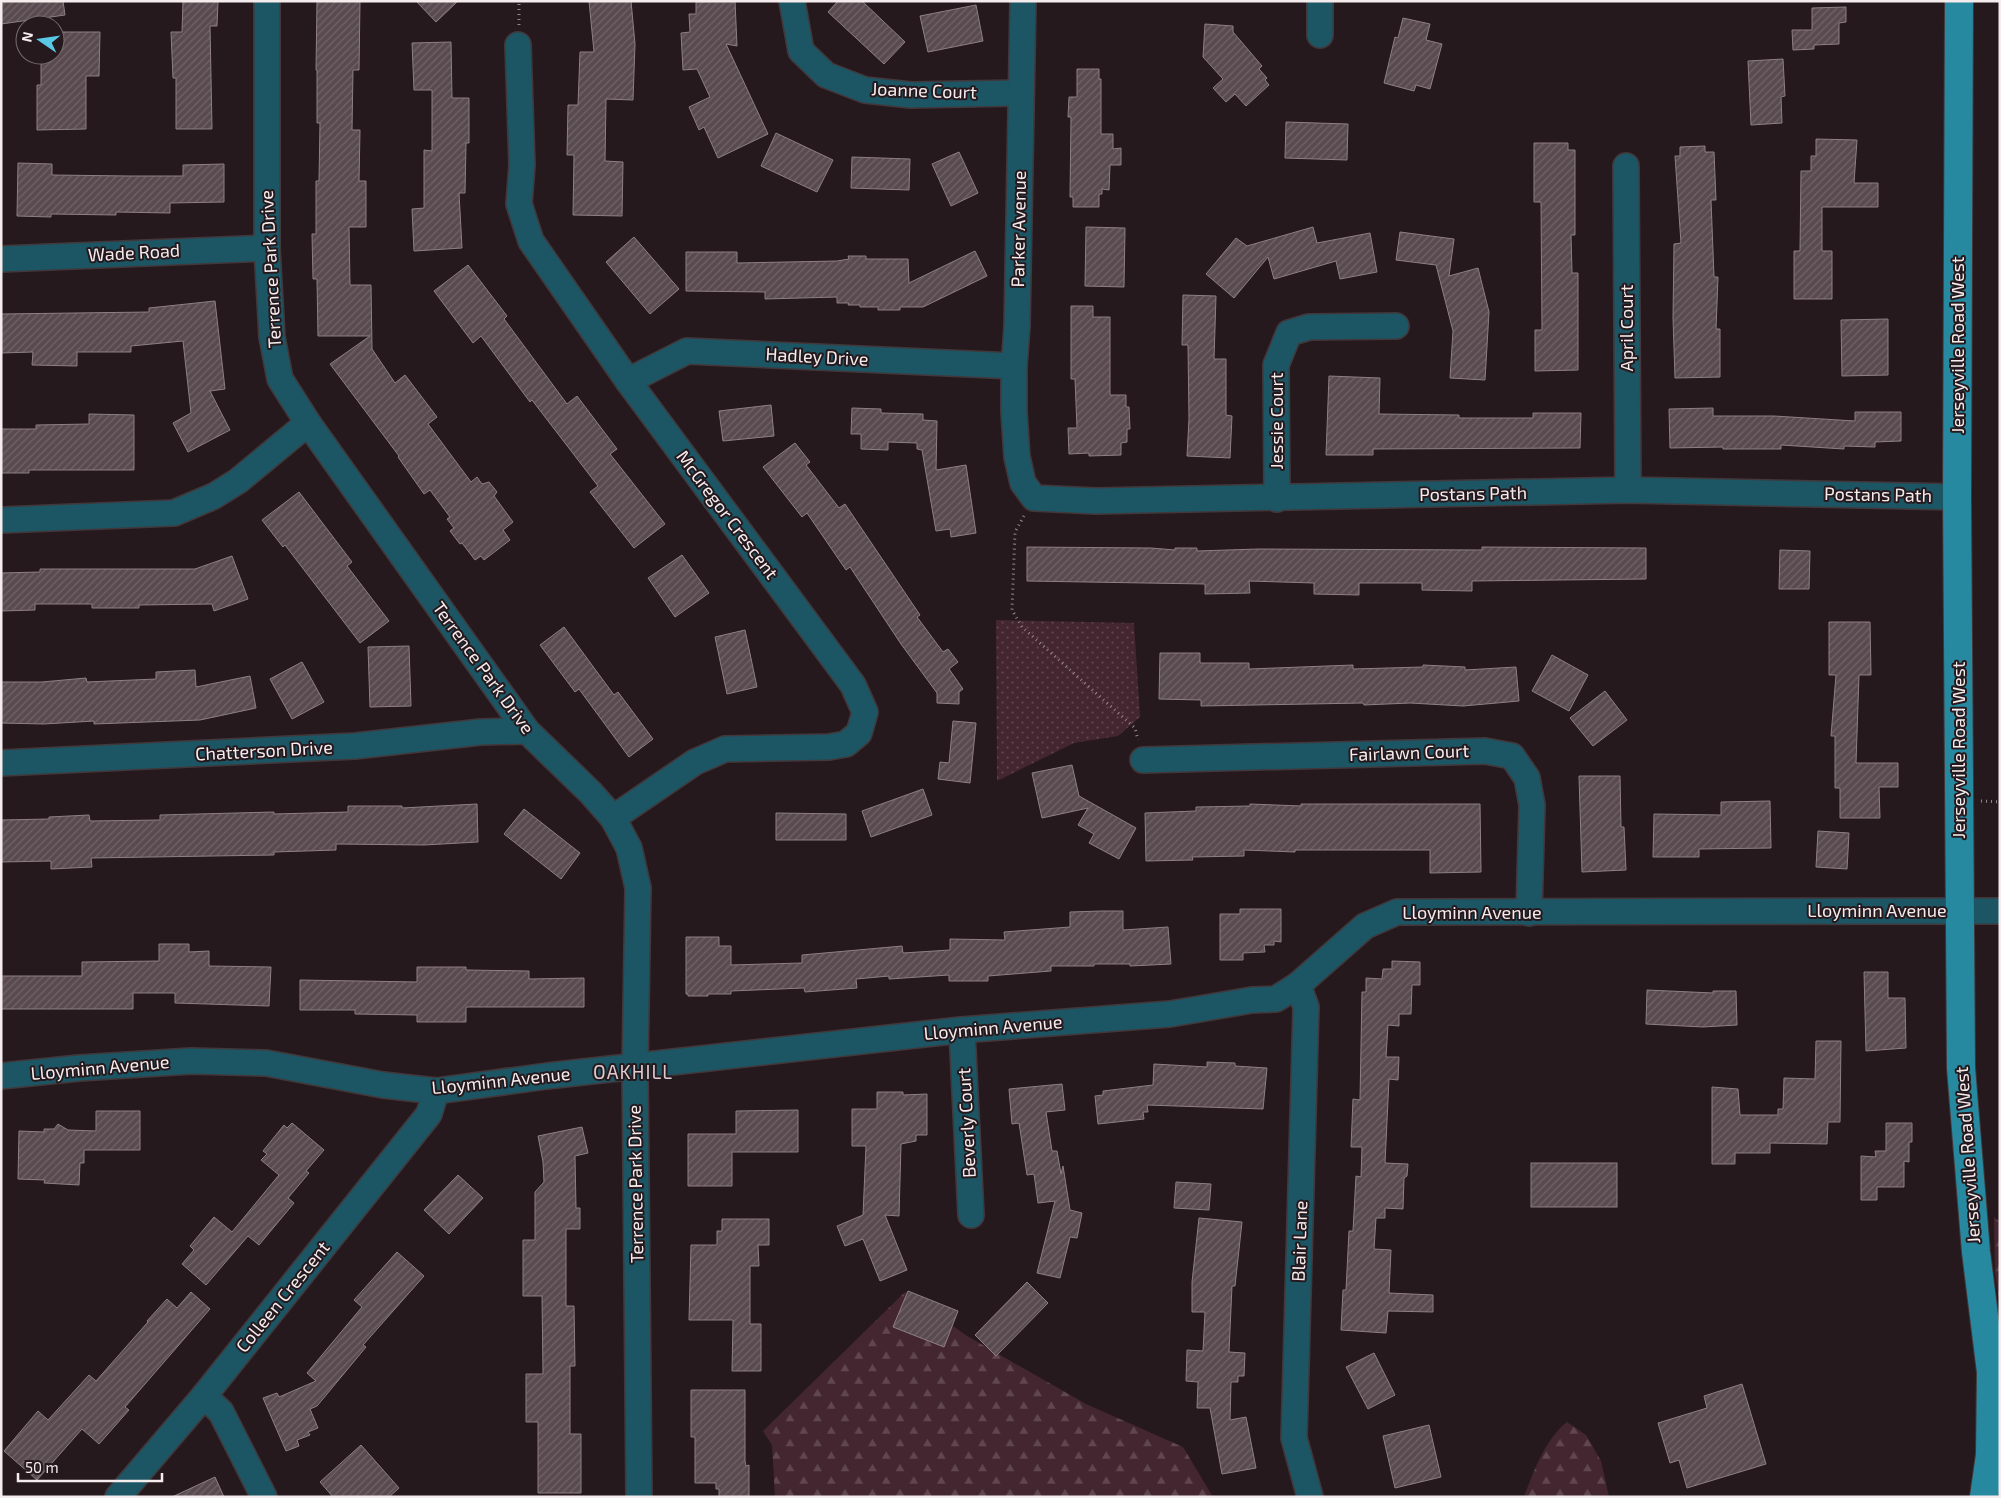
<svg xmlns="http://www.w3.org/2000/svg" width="2001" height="1498" font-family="'Exo 2',sans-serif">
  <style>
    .forest { fill: url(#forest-firs) }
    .park { fill: url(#park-dots) }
    .building { fill: url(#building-hatch); stroke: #8f7f84 }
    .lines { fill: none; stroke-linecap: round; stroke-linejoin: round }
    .minor-casing { stroke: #42373a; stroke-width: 28 }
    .major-casing { stroke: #42373a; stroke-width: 30 }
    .path { stroke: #958b8e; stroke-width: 3; stroke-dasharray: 1 4; stroke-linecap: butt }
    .minor { stroke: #1c5563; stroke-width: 25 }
    .major { stroke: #2689a0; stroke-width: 28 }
    .labels { text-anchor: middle; stroke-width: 4; stroke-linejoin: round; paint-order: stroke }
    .street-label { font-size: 18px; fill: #f5ecee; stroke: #25191d }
    .neighbourhood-label { font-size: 19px; letter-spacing: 1px; fill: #dccbcf; stroke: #25191d }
  </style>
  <defs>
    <pattern id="forest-firs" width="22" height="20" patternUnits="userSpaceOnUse" patternTransform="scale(1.25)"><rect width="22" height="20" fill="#442630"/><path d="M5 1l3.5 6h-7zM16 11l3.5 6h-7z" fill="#60464e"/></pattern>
    <pattern id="park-dots" width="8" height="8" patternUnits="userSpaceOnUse" patternTransform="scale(1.25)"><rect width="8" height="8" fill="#442630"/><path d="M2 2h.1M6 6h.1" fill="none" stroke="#60464e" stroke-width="1.8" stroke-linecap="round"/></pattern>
    <pattern id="building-hatch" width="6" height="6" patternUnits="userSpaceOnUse" patternTransform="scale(1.25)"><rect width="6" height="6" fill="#584a4e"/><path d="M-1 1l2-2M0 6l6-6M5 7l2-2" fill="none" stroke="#716468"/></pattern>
  </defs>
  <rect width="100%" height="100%" fill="#25191d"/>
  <g class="forest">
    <polygon points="1994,1217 2000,1222 2000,1306 1995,1274"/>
    <polygon points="905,1292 967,1336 1086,1404 1183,1447 1213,1497 775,1497 772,1445 763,1431"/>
    <path d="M 1567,1422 L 1586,1435 L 1601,1461 L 1609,1497 L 1524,1497 C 1533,1472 1546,1438 1567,1422 Z"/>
  </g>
  <polygon class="park" points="996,620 1134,623 1140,717 1118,736 1074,743 997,781"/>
  <g class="building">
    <polygon points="1,1 63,1 65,15 1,24"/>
    <polygon points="183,1 218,1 217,26 210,26 212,129 176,129 176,78 173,78 171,32 182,32"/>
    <polygon points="317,1 360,1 359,70 353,70 352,130 360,130 359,181 366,181 366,227 349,227 350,285 371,285 372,349 395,383 405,375 437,417 428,424 471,482 477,477 482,484 489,482 497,492 494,496 513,522 503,530 510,540 484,560 481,556 475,560 462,543 460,544 450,531 454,528 447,519 450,517 430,490 424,494 398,457 399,456 330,364 370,336 318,336 317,279 313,279 312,234 316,234 316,181 319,181 320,123 317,123 317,70 316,70"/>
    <polygon points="416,1 458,1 436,22"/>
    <polygon points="589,1 631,1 635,44 633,100 606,99 605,161 623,162 622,216 573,215 574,155 567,155 568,105 578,105 580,52 594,52"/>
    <polygon points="735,1 737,46 726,44 768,134 718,158 704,127 699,130 689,107 710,97 697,69 683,70 681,33 690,32 689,14 696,14 696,2"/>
    <polygon points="838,1 862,1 905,42 884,64 828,12"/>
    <polygon points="976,5 983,41 928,52 920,16"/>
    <polygon points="1846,7 1846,22 1839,23 1839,44 1814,45 1814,49 1793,50 1792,30 1812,30 1812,8"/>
    <polygon points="1403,18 1430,24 1426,40 1442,44 1430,89 1416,85 1414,91 1384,83 1395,37 1398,38"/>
    <polygon points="1205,24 1233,26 1233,32 1262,66 1259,69 1267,78 1265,80 1269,85 1246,106 1235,94 1226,102 1213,88 1223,79 1203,57"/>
    <polygon points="55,32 100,32 99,76 86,76 86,129 37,130 37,85 41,85 41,55 55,55"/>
    <polygon points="451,42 452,98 469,98 469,143 466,143 465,193 459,193 462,248 414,251 412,209 424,208 424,150 432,151 432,90 414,90 412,43"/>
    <polygon points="1783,59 1785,96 1781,97 1782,123 1751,125 1748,61"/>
    <polygon points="1077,69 1099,69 1099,79 1101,79 1101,134 1113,134 1113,149 1121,148 1121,165 1110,165 1109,190 1102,189 1102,194 1099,194 1099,207 1073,207 1073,197 1070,197 1071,117 1068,117 1069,97 1077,97"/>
    <polygon points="1286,122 1348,124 1347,160 1285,158"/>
    <polygon points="776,133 833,160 817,192 761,166"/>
    <polygon points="1816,139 1857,140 1854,183 1878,183 1878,207 1822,207 1822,251 1832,251 1832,299 1794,299 1794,251 1800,251 1801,171 1811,171 1811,156 1816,156"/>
    <polygon points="1534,143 1568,143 1568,150 1575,150 1575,235 1571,235 1572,273 1578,273 1578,370 1535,371 1535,330 1542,330 1541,202 1534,202"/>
    <polygon points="1705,146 1705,152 1714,152 1716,200 1711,200 1714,277 1718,277 1716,329 1720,329 1720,377 1675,378 1673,318 1674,244 1681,243 1675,156 1680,156 1680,147"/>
    <polygon points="959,152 978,193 951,206 932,164"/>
    <polygon points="852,157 910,159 909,190 851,188"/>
    <polygon points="18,163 52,164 52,175 130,176 183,176 183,165 224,164 224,202 170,203 170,213 116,212 116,215 51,214 51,217 17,216"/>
    <polygon points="1086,227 1125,228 1124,287 1085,286"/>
    <polygon points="1313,227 1317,243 1370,233 1377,272 1340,279 1336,261 1274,279 1268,257 1234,298 1206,274 1236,238 1247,246"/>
    <polygon points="1400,232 1454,239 1449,276 1478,268 1489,312 1485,380 1450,378 1453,331 1436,265 1396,260"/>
    <polygon points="634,237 679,289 650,314 606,262"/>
    <polygon points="975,251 987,276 923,307 900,307 900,310 878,310 878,307 860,307 860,305 848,305 849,303 837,303 837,297 765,299 765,292 686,291 686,252 737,252 737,263 837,261 849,259 848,256 866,256 866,259 908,259 909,283"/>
    <polygon points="468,265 507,316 504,319 567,404 577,396 617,449 610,454 665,524 634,548 590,492 598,486 532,400 530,402 481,336 473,343 434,291"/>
    <polygon points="1183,295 1216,296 1214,359 1226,359 1226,415 1232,416 1230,458 1187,456 1189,419 1188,345 1182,345"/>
    <polygon points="215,301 225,389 210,391 230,430 188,452 173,423 191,413 183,341 131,346 131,352 77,352 77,366 32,365 33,352 1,353 1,314 149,312 149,308"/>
    <polygon points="1071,306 1093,306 1093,317 1110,317 1110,395 1126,395 1126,407 1129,407 1130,429 1127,429 1127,442 1121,443 1121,455 1089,456 1089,453 1069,454 1068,428 1077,428 1075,379 1071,379"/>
    <polygon points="1888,319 1888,375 1842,376 1841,320"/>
    <polygon points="1329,376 1380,378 1379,414 1459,415 1459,418 1533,418 1533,413 1581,413 1580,448 1373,449 1373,455 1326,455"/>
    <polygon points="771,405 774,436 723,441 719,411"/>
    <polygon points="852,408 881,409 881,413 923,414 923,420 937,421 936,470 966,465 976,533 951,537 950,529 936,531 922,450 917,449 917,443 888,442 888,450 861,449 861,434 851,434"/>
    <polygon points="1713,408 1713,416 1774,416 1855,421 1855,412 1901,412 1901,441 1875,442 1875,447 1844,446 1844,449 1781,445 1781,449 1723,449 1723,447 1670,448 1669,409"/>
    <polygon points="89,414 134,415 134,470 29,470 29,473 1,473 1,429 36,429 36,425 89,424"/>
    <polygon points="795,443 810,462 806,465 839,508 845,504 920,615 917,617 943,652 948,649 958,662 949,669 963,689 959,692 959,704 937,703 937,693 901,644 850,567 846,570 807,513 802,517 763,467"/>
    <polygon points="299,492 352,562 347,566 389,621 360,643 285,545 283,547 262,520"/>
    <polygon points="1027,547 1151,548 1175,550 1175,548 1197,548 1197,551 1258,549 1482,550 1482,547 1646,548 1646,579 1472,581 1472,591 1422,590 1422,583 1359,583 1359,595 1314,594 1314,583 1249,581 1250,593 1205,594 1205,584 1027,581"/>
    <polygon points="1780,550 1810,551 1809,589 1779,589"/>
    <polygon points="682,555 709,593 675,617 648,578"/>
    <polygon points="232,556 248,599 214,611 212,604 139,605 139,608 92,608 92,604 35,604 35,610 1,611 1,573 40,572 40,569 195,569"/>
    <polygon points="1829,622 1870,622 1871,675 1859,675 1856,763 1898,763 1898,787 1879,787 1880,818 1840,818 1840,788 1835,788 1835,736 1831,736 1836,675 1829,675"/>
    <polygon points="564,627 614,695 618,692 653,739 629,757 579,689 575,692 540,645"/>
    <polygon points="745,630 757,687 727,694 715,637"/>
    <polygon points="409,646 411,706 370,707 368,647"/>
    <polygon points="1160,653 1200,653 1200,663 1249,663 1249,669 1353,665 1353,669 1423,667 1423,665 1465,667 1465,670 1516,667 1519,701 1463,706 1410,703 1364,705 1363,703 1201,706 1201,700 1159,699"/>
    <polygon points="1552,655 1588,675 1569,711 1532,691"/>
    <polygon points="302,662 324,702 292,719 270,679"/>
    <polygon points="195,670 196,687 250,676 256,708 200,720 94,724 94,721 44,724 1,723 1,682 42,682 86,678 87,682 156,679 156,672"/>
    <polygon points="1605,691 1627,720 1593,746 1570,718"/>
    <polygon points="953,721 976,723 970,783 938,779 940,762 949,763"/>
    <polygon points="1072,765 1079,796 1136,828 1119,859 1089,843 1094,834 1078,825 1088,808 1042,818 1032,773"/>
    <polygon points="1579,776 1620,776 1621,827 1624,827 1626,870 1582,872"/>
    <polygon points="923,789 932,815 871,837 862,811"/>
    <polygon points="1770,801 1771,848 1699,849 1699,857 1653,857 1654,814 1721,815 1721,802"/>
    <polygon points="477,804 478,842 424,845 336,844 336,850 274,852 274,855 91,858 92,867 51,869 51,861 1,862 1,820 49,819 49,817 89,815 90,821 160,820 160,815 274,812 274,814 348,812 348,806 402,806 402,808"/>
    <polygon points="1250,804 1301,806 1301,804 1480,804 1481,872 1430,873 1430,850 1295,850 1295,852 1244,850 1244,856 1192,857 1193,860 1146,861 1145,813 1196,811 1196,807 1250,806"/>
    <polygon points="524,809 580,853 561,879 504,834"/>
    <polygon points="776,813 846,814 846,840 776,840"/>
    <polygon points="1818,831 1849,833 1847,869 1816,867"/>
    <polygon points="1240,909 1281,909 1281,942 1274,941 1274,945 1264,945 1265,952 1243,953 1243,960 1220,960 1220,914 1240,914"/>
    <polygon points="1102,911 1123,911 1123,930 1168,927 1171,964 1130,966 1130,964 1094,964 1094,966 1051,966 1051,971 988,976 988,981 949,981 949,975 889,979 889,976 856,979 857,988 805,992 804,988 731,991 731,994 708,994 708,996 688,996 688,994 686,994 686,937 719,937 719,946 731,946 731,965 802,963 802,955 869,949 902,946 903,953 950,950 950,939 1005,940 1004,932 1070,927 1070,912"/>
    <polygon points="159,944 189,944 189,952 209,951 209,966 271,967 269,1006 175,1003 175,993 133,993 133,1009 1,1009 1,976 82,976 82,962 159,961"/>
    <polygon points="1392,961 1420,962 1420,985 1412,985 1411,1014 1399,1014 1399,1026 1388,1025 1386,1057 1399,1057 1398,1080 1389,1079 1385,1163 1408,1164 1407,1176 1404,1178 1403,1209 1385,1208 1385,1218 1376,1218 1374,1249 1391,1250 1389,1293 1433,1295 1433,1312 1388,1311 1386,1333 1341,1330 1343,1290 1346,1290 1349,1231 1353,1231 1356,1176 1361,1177 1362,1147 1351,1147 1353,1099 1360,1100 1362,992 1366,992 1366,978 1382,979 1383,969 1392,969"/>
    <polygon points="417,967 466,967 466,970 529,971 529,979 584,978 584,1007 466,1007 466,1022 417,1022 417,1015 355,1014 355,1010 300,1010 300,980 417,982"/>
    <polygon points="1864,972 1888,972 1888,998 1905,998 1906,1048 1866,1051"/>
    <polygon points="1647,990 1713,993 1713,991 1736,991 1737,1025 1703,1027 1646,1024"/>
    <polygon points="1816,1041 1841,1041 1840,1122 1828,1122 1827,1144 1770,1143 1770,1153 1735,1153 1735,1164 1712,1164 1712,1087 1738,1089 1740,1115 1778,1115 1778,1109 1783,1109 1784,1078 1815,1079"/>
    <polygon points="1207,1062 1235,1063 1235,1066 1267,1068 1263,1109 1147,1105 1148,1112 1143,1112 1144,1119 1098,1124 1095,1096 1103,1095 1103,1091 1153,1085 1154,1064 1207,1067"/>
    <polygon points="1062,1084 1065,1110 1046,1112 1052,1151 1057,1151 1061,1174 1063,1166 1070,1210 1082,1213 1077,1238 1070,1237 1060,1278 1037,1273 1055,1201 1038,1203 1034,1174 1027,1175 1019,1123 1012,1124 1009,1089"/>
    <polygon points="877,1092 903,1092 903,1095 927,1094 927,1135 916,1135 916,1141 901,1144 899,1216 885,1215 907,1270 880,1281 863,1239 845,1246 837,1226 863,1215 866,1146 852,1146 852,1109 877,1109"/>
    <polygon points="798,1110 798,1152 732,1152 732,1186 688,1186 688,1134 736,1134 736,1111"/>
    <polygon points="96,1111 140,1111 140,1150 84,1150 84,1163 80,1163 79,1185 44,1183 45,1180 18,1179 19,1131 44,1132 44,1129 54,1129 58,1124 68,1130 96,1131"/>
    <polygon points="292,1123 324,1150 306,1171 309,1173 288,1198 294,1203 259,1245 248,1236 206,1285 182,1264 194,1250 190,1246 214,1217 232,1232 279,1175 261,1160 267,1154 263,1151 284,1125 287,1128"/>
    <polygon points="1886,1123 1912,1123 1912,1142 1909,1142 1909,1162 1904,1161 1904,1187 1877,1187 1877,1200 1861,1200 1861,1156 1876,1157 1875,1151 1886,1151"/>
    <polygon points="582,1127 588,1153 575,1156 576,1208 580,1208 580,1229 566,1229 566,1306 574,1306 575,1366 570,1366 570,1434 581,1434 581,1493 538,1493 538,1422 526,1422 526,1374 543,1374 542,1296 523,1296 523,1240 535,1240 535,1192 544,1182 543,1162 538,1136"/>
    <rect x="1531" y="1163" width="86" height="44"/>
    <polygon points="458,1175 483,1198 449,1234 424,1210"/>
    <polygon points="1176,1182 1211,1184 1209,1210 1174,1208"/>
    <polygon points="1199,1218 1242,1222 1235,1286 1232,1286 1229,1352 1245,1353 1244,1376 1238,1376 1238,1382 1231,1382 1230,1420 1246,1417 1256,1468 1222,1474 1210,1408 1197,1408 1198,1382 1186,1381 1187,1350 1203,1351 1205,1312 1192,1312 1192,1282"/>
    <polygon points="722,1219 769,1219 769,1245 758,1245 759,1266 750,1266 750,1324 761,1324 761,1371 732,1371 733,1320 689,1320 691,1245 717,1245 717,1231 722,1231"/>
    <polygon points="397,1252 424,1276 363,1345 366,1347 317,1406 310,1409 318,1428 308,1432 310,1435 297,1440 299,1446 286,1451 263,1398 277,1393 279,1397 316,1381 307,1373 362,1307 354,1300"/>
    <polygon points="1027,1282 1048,1303 996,1356 975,1335"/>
    <polygon points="908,1291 958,1311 944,1347 893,1327"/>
    <polygon points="191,1292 210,1309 125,1407 129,1410 99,1444 82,1429 37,1480 4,1451 38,1411 48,1420 89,1375 96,1381 148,1322 147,1321 167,1299 177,1308"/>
    <polygon points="1374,1353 1395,1395 1368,1409 1346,1367"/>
    <polygon points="1742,1384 1766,1464 1687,1488 1679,1460 1670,1463 1658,1423 1707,1408 1704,1396"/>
    <polygon points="691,1390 745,1390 745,1461 746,1466 749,1465 749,1497 719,1497 719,1489 716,1489 716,1483 695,1483 695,1437 691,1437"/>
    <polygon points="1429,1425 1441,1477 1395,1488 1383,1436"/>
    <polygon points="361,1445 399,1488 389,1497 333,1497 320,1482"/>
    <polygon points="215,1477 224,1497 172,1497"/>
  </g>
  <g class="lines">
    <defs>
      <g id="minor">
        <polyline points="267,1 267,248 272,337 280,379 308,423 527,731 591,793 613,818 629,848 638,888 635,1067 639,1497"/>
        <polyline points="792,1 801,51 826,75 865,90 911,95 1020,93"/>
        <polyline points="1023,1 1017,327 1014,366 1014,412 1017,457 1023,483 1034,498 1096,501 1628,490 1957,497"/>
        <polyline points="1320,35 1320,1"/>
        <polyline points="518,45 522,165 519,204 531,241 628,381 853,685 865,712 859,733 846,744 829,747 725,749 695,762 613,818"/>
        <polyline points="1626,166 1628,490"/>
        <polyline points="1,259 267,248"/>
        <polyline points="628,381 687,351 1014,366"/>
        <polyline points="1277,499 1276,365 1289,333 1309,327 1396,326"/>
        <polyline points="1,520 174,513 214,496 238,481 308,423"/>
        <polyline points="1143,760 1485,751 1512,756 1527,778 1532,805 1529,913"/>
        <polyline points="1,763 355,746 481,732 527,731"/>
        <polyline points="1298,985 1306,1007 1294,1438 1310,1497"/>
        <polyline points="962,1031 971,1215"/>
        <polyline points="1,1076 79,1068 191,1061 266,1063 383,1085 436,1091 547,1076 961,1030 1170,1014 1252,1000 1276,999 1298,985 1365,926 1397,912 2000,911"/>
        <polyline points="204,1396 221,1412 264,1497"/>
        <polyline points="118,1497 204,1396 429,1114 436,1091"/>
      </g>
      <polyline id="major" points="1959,1 1957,497 1961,1068 1976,1252 1991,1372 1990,1455 1984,1497"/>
    </defs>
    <use href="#minor" class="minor-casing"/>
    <use href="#major" class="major-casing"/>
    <g class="path">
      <polyline points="519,25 519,1"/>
      <polyline points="1024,516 1015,532 1012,610 1022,627 1135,728 1138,740"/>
      <polyline points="1981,801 2000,802"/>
    </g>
    <use href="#minor" class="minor"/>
    <use href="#major" class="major"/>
  </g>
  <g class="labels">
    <g class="street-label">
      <text transform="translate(924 91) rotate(2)" y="6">Joanne Court</text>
      <text transform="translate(1019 229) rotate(-89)" y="6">Parker Avenue</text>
      <text transform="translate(134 253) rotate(-3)" y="6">Wade Road</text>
      <text transform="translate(271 269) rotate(-93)" y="6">Terrence Park Drive</text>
      <text transform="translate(1627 328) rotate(-90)" y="6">April Court</text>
      <text transform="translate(1958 345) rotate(-90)" y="6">Jerseyville Road West</text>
      <text transform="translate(817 357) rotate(3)" y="6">Hadley Drive</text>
      <text transform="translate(1277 421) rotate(-90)" y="6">Jessie Court</text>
      <text transform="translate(1473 494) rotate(-1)" y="6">Postans Path</text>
      <text transform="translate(1878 495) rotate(1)" y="6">Postans Path</text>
      <text transform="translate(727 515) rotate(53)" y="6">McGregor Crescent</text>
      <text transform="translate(483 668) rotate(54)" y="6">Terrence Park Drive</text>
      <text transform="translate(1959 750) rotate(-90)" y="6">Jerseyville Road West</text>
      <text transform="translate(264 751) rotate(-3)" y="6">Chatterson Drive</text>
      <text transform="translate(1409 753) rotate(-2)" y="6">Fairlawn Court</text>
      <text x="1877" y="917">Lloyminn Avenue</text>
      <text x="1472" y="919">Lloyminn Avenue</text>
      <text transform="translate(993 1028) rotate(-5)" y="6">Lloyminn Avenue</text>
      <text transform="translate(100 1068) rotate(-5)" y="6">Lloyminn Avenue</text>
      <text transform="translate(501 1081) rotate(-6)" y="6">Lloyminn Avenue</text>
      <text transform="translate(967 1123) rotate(-93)" y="6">Beverly Court</text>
      <text transform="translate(1968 1155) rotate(-94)" y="6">Jerseyville Road West</text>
      <text transform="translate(636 1184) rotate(-91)" y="6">Terrence Park Drive</text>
      <text transform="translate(1300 1241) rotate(-88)" y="6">Blair Lane</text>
      <text transform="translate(283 1297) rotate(-51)" y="6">Colleen Crescent</text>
    </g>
    <g class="neighbourhood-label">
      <text x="633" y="1079">OAKHILL</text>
    </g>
  </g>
  <rect width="2001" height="1498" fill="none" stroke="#f5ecee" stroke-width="5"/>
  <g transform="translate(40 40) rotate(283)"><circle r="24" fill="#25191d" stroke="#786d71"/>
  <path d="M0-4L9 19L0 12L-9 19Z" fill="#59c8e5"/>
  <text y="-8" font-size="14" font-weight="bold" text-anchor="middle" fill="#f5ecee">N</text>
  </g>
  <path d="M18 1473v8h144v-8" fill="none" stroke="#f5ecee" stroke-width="2.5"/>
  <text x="25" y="1473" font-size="15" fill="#f5ecee" stroke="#25191d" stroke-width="4" paint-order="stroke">50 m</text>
</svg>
